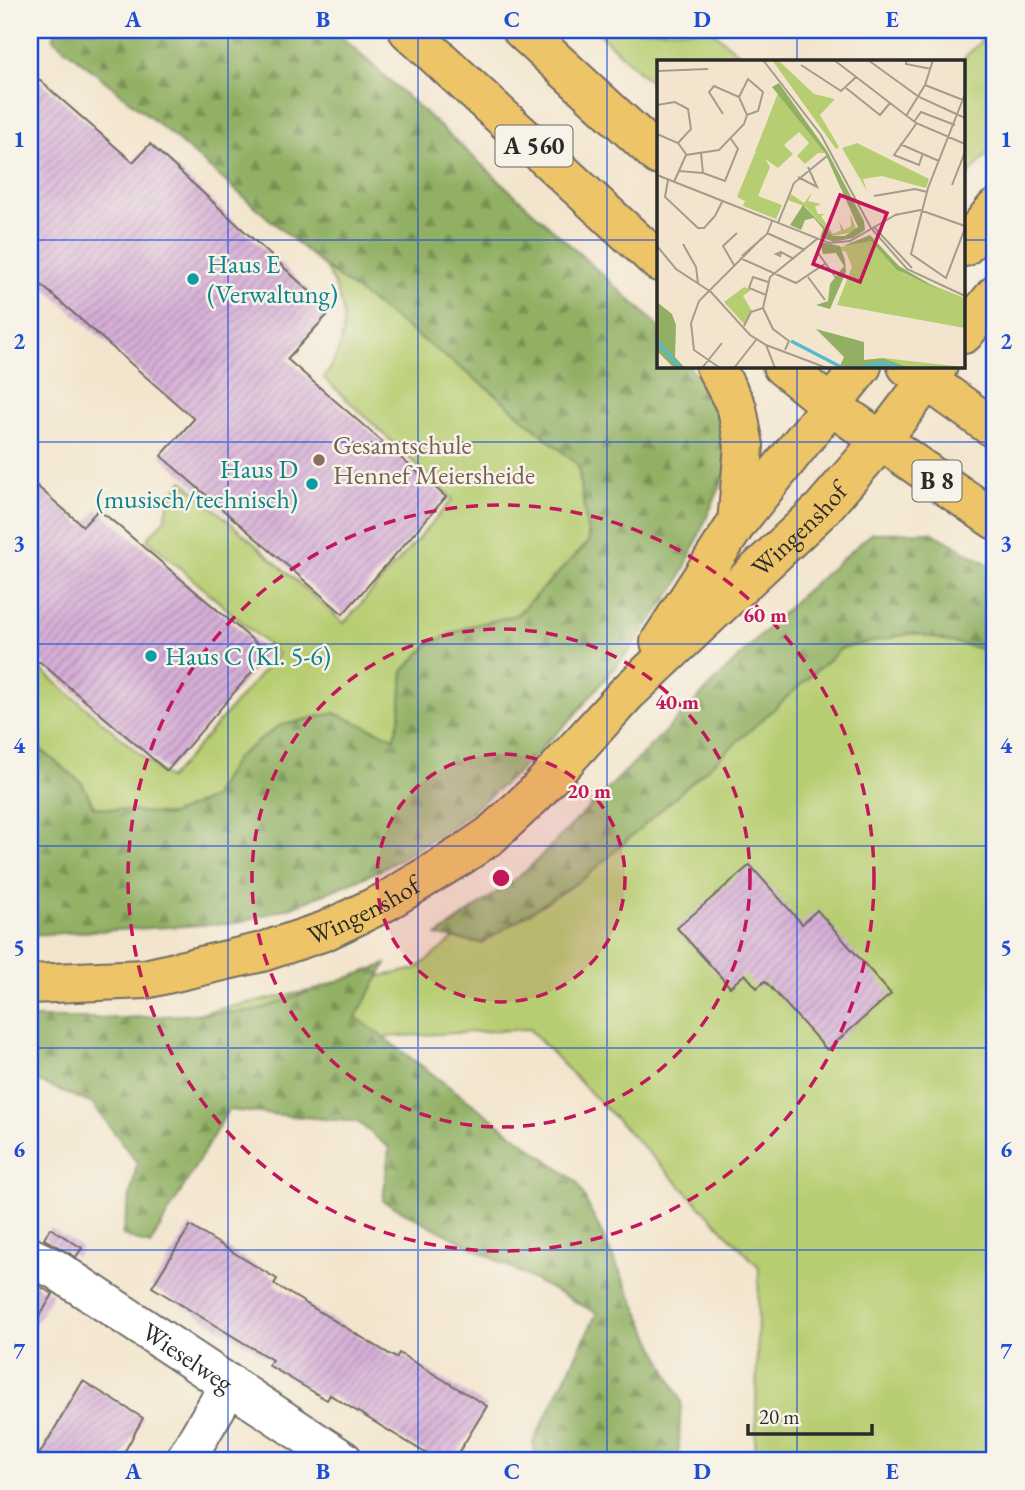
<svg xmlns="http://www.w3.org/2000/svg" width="1025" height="1490" font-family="'EB Garamond',serif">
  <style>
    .green { fill: #b7cd71; stroke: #717c4e; stroke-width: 2 }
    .forest { fill: url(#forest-firs); stroke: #5e6e47; stroke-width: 2 }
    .building { fill: url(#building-hatch) }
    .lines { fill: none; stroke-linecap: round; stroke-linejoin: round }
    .minor-casing { stroke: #716c64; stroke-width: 42 }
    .major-casing { stroke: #716c64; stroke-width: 42 }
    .highway-casing { stroke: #716c64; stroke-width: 42 }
    .minor { stroke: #fff; stroke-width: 38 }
    .major { stroke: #eec469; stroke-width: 38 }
    .highway { stroke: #eec469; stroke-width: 38 }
    .grid { fill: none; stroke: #1d4ed8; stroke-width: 2; stroke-opacity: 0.55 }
    .ring { fill: none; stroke: #c2185b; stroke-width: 3.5; stroke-dasharray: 12 9 }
    .culture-dot { fill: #0f9aa8; stroke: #f7f3e8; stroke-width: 2.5 }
    .education-dot { fill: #8d6e63; stroke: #f7f3e8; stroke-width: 2.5 }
    .labels { text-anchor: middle; stroke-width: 5; stroke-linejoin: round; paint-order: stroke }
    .shield { fill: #f7f3e8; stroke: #686764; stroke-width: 2 }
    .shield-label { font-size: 24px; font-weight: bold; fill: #2b2b2b }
    .culture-label { font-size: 26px; fill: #0d838f; stroke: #f7f3e8; text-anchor: start }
    .education-label { font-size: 26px; fill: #785e54; stroke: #f7f3e8; text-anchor: start }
    .street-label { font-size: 26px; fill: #2b2b2b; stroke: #f7f3e8 }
    .inset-river { fill: none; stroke: #53bbd0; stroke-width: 3.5 }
    .inset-road { fill: none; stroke: #a39b8c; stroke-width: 2 }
    .view { fill: #c2185b; fill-opacity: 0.15; stroke: #c2185b; stroke-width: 3.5 }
    .inset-edge { fill: none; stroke: #2b2b2b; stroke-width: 3.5 }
    .centre { fill: #c2185b; stroke: #f7f3e8; stroke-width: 3.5 }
    .ring-label { font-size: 21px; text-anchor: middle; font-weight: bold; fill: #c2185b; stroke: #f7f3e8; stroke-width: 5; stroke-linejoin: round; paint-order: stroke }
    .neatline { fill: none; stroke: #1d4ed8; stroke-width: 2.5 }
    .grid-label { font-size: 23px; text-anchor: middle; font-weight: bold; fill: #1d4ed8 }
  </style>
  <defs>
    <pattern id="forest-firs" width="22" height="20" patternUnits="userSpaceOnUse" patternTransform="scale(1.75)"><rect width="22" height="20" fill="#91b063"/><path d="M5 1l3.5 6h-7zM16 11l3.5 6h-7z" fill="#778f52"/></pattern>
    <pattern id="building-hatch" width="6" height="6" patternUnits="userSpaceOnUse" patternTransform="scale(1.75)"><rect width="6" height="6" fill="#d6afd7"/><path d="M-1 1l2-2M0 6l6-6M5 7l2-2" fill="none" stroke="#ae8faf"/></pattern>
  </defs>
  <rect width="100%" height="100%" fill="#f7f3e8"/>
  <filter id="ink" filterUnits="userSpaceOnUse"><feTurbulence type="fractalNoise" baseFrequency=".0143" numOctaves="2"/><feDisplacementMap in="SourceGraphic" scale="14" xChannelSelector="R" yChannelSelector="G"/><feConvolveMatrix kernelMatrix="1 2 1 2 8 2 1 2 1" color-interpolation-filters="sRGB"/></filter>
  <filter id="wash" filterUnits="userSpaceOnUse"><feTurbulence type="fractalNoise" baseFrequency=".00686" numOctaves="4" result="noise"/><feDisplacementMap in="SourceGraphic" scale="28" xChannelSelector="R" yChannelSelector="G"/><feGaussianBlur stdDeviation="1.57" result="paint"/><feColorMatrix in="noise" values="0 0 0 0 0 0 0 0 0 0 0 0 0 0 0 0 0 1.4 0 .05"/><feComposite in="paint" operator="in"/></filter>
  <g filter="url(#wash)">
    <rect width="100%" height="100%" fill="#f3e5cd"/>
    <g class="green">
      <polygon points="595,30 711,30 748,61 659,61 659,90"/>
      <polygon points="992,30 995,30 995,145 964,180 964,61 961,61"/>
      <path d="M 325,267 L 494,393 L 578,465 L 589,542 L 516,615 L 470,626 L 430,643 L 403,671 L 400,717 L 394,738 L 334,713 L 279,726 L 236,758 L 212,798 L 171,815 L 94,807 L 82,783 L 30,741 L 30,660 L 169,779 L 278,654 L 147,539 L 165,519 L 170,497 L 183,481 L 344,623 L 453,499 L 324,378 C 351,338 349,307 325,267 Z"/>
      <polygon points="911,573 995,619 995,1460 755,1460 759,1267 529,1029 169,1049 156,1022 416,969"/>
    </g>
    <g class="forest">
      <polygon points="56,30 334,30 652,320 659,329 659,366 689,366 714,397 727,471 677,585 630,650 572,718 517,773 450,829 383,869 295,906 237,923 30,935 30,741 82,783 94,807 171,815 212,798 236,758 279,726 334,713 394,738 400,717 403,671 430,643 470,626 517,615 589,542 578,465 494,393 325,267 162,127 53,39"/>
      <polygon points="931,532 995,568 995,652 914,633 842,648 586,877 482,943 437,936 527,870 801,595 872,533"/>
      <polygon points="386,964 356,1017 577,1182 681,1401 678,1460 536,1460 533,1443 597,1313 383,1201 389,1148 358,1122 228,1110 150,1245 122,1235 137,1163 93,1104 30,1078 30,1018 123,1018 255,1011"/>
    </g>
    <g id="blocks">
      <g class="building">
        <polygon points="30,72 133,162 150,144 331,311 287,359 446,497 343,614 161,456 194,419 30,275"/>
        <polygon points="30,480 83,526 98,510 108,517 268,653 167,771 40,662 30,662"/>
        <polygon points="750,865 802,924 817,910 891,994 827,1050 765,981 757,988 745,974 730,987 677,928"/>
        <polygon points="190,1226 277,1279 274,1284 396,1358 399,1353 487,1406 454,1460 437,1460 330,1395 327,1400 268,1365 272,1360 152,1287"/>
        <polygon points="50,1228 82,1248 76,1257 44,1239"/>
        <polygon points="30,1281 53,1294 30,1332"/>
        <polygon points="83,1381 143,1418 120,1460 36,1460"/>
      </g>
    </g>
  </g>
  <g filter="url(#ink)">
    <use href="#blocks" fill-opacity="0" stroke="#716c64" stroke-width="2"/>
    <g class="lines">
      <defs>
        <g id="minor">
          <path id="s1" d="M 30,1257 L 55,1269 L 343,1460"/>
          <polyline points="185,1460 230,1384"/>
        </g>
        <g id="major">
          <polyline points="964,247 995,209"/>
          <polyline points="964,334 995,295"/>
          <polyline points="907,366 995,429"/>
          <polyline points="830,405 995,520"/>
          <polyline points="660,642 737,523 862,366"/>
          <path id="s2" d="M 30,984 L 145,979 L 262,952 L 325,931 L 385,902 L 462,855 L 491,835 L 534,795 L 626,694 L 822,509 L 880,442 L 938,366"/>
        </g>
        <g id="highway">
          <polyline points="408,30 659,262"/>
          <polyline points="522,30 659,156"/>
          <polyline points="715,366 737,408 744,446 737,523"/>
          <polyline points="782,366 830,405"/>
        </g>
      </defs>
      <use href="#minor" class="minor-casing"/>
      <use href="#major" class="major-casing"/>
      <use href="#highway" class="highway-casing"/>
      <use href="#minor" class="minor"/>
      <use href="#major" class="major"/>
      <use href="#highway" class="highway"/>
    </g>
  </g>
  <path class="grid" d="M 228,30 L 228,1460M 418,30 L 418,1460M 607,30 L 607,1460M 797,30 L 797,61M 30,240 L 659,240M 964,240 L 995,240M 797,366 L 797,1460M 30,442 L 995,442M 30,644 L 995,644M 30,846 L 995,846M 30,1048 L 995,1048M 30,1250 L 995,1250"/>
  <circle cx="501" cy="878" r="124" fill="#c2185b" fill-opacity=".12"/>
  <g class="ring">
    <circle cx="501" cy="878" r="124"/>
    <circle cx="501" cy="878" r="249"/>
    <circle cx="501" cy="878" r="373"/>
  </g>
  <g class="culture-dot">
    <circle cx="193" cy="279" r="7"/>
    <circle cx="312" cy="484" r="7"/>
    <circle cx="151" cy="656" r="7"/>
  </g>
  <circle class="education-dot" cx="319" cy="460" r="7"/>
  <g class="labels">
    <g class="shield">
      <rect x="495.5" y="125.5" width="77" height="41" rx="5"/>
      <rect x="912.5" y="460.5" width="49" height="41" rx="5"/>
    </g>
    <g class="shield-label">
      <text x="534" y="154">A 560</text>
      <text x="937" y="489">B 8</text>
    </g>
    <g class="culture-label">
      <text x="207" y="273">Haus E<tspan x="207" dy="30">(Verwaltung)</tspan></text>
      <text x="298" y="478" text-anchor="end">Haus D<tspan x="298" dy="30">(musisch/technisch)</tspan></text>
      <text x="165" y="665">Haus C (Kl. 5-6)</text>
    </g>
    <g class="education-label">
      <text x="333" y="454">Gesamtschule<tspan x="333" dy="30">Hennef Meiersheide</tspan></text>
    </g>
    <g class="street-label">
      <text dy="9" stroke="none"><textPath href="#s2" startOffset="928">Wingenshof</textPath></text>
      <text dy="9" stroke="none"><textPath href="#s2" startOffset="345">Wingenshof</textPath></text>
      <text dy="9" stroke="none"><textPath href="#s1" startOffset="187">Wieselweg</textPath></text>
    </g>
  </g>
  <g transform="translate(657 60)">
    <rect width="308" height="308" fill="#f3e5cd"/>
    <path d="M 115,0 L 121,0 L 157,34 L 178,39 L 163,55 L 182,87 L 179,89 ZM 121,33 L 168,93 L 161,93 L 148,104 L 140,96 L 152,83 L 142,72 L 127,85 L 136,94 L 121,108 L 98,92 ZM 200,83 L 272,119 L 269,128 L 225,116 L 206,119 L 210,131 L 185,88 ZM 155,132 L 151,141 L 164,144 L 158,147 L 161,154 L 168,154 L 164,156 L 176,174 L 184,170 L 182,161 L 187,170 L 194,166 L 193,153 L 200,171 L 176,176 L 149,147 L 131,140 L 134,134 L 147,143 ZM 214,178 L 247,214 L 308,238 L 308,268 L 180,245 L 195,207 L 189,192 L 172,185 L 185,187 ZM 87,227 L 94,230 L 86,236 L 95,251 L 87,264 L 67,242 ZM 226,298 L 297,306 L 301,308 L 254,308 Z" fill="#b7cd71"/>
    <path d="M 122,23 L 170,91 L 207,161 L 208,170 L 196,178 L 177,182 L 163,177 L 166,169 L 157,158 L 148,160 L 144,170 L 133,165 L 146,145 L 176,176 L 188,176 L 201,167 L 168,93 L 115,27 ZM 213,175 L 242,206 L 283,230 L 240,210 L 214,181 L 186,186 ZM 163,182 L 183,186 L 188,200 L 189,212 L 173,249 L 159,245 L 171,241 L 173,224 L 187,206 L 179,193 L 166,194 ZM 0,242 L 15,254 L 19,265 L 18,297 L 28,308 L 17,308 L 0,291 ZM 159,269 L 207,282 L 207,300 L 226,298 L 254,308 L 182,308 L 187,297 Z" fill="#91b063"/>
    <path d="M 98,93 L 105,94 L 113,107 L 101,136 L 125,145 L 119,159 L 86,146 L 88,141 L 80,137 Z" fill="#b7cd71"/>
    <path class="inset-river" d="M 0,281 L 23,308M 134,281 L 186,308M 202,308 L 225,303 L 244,308"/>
    <path class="inset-road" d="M 106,0 L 164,75 L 214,168M 177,0 L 259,63 L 308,84M 211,0 L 262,37 L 308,58M 249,0 L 249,4 L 274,9M 144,5 L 184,31 L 199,17M 0,11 L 51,9M 268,25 L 306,40M 189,28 L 223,55 L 233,43M 308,34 L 271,128 L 254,194 L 289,218 L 308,168M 82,37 L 91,19 L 106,32 L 101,51 L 90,55M 0,45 L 18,42 L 31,49 L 34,69 L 21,83M 0,55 L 0,79M 249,56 L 268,25 L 276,0M 257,62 L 264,52 L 298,65M 259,64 L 237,95 L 262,105 L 266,93M 0,74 L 21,83 L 29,94M 243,84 L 282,101M 44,93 L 46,113 L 68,121 L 81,89 L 74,79M 22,111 L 46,113M 0,115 L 172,183 L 193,181 L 240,154M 141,117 L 160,127 L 151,107M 11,120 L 8,137 L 41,168 L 47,168 L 58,156 L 65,142M 17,122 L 29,95 L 62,90 L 87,64 L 90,55 L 82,37 L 57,26 L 52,32 L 66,54M 295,125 L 308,92M 217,136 L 258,129 L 270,132M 238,155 L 263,150 L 308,166M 121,163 L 137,123 L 170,96M 217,167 L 255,208M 214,168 L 250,209 L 308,236M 110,173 L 148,190M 26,184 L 39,207 L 41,223M 0,186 L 19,209 L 54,232 L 93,275 L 109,285 L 118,308M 124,192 L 119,194 L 123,196 L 124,192 L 137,199M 161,193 L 179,218M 85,196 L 110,174 L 115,161M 83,198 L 139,223 L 169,203M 77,205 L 66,186 L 80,173M 151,217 L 168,240M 109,235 L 92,228 L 96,217 L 111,222M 106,248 L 113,217 L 160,179M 106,248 L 116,269 L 132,281 L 128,290M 87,266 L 94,252 L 106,248M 109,285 L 170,308M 45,308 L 65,283M 63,308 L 37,290 L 34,263 L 42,241 L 105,178M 77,308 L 99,280"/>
    <path class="view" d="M 183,135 L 230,153 L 203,222 L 156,204 Z"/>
    <rect width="308" height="308" class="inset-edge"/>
  </g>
  <circle cx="501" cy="878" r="10" class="centre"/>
  <g class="ring-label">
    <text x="765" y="622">60 m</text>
    <text x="677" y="709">40 m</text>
    <text x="589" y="798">20 m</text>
  </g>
  <rect width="1025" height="1490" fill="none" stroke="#f7f3e8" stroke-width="77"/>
  <path d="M748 1424v10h124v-10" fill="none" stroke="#2b2b2b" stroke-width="3.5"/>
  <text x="759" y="1424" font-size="21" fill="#2b2b2b" stroke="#f7f3e8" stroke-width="5" paint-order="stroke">20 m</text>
  <rect x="38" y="38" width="948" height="1414" class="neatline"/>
  <g class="grid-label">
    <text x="133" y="27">A</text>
    <text x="323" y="27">B</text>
    <text x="512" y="27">C</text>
    <text x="702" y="27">D</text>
    <text x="892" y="27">E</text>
    <text x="19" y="147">1</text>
    <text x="1006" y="147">1</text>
    <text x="19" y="349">2</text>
    <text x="1006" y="349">2</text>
    <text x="19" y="551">3</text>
    <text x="1006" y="551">3</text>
    <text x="19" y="753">4</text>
    <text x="1006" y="753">4</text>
    <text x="19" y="955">5</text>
    <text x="1006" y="955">5</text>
    <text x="19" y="1157">6</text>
    <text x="1006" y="1157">6</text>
    <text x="19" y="1359">7</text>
    <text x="1006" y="1359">7</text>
    <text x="133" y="1479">A</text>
    <text x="323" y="1479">B</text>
    <text x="512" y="1479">C</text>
    <text x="702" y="1479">D</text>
    <text x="892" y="1479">E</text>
  </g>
</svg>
